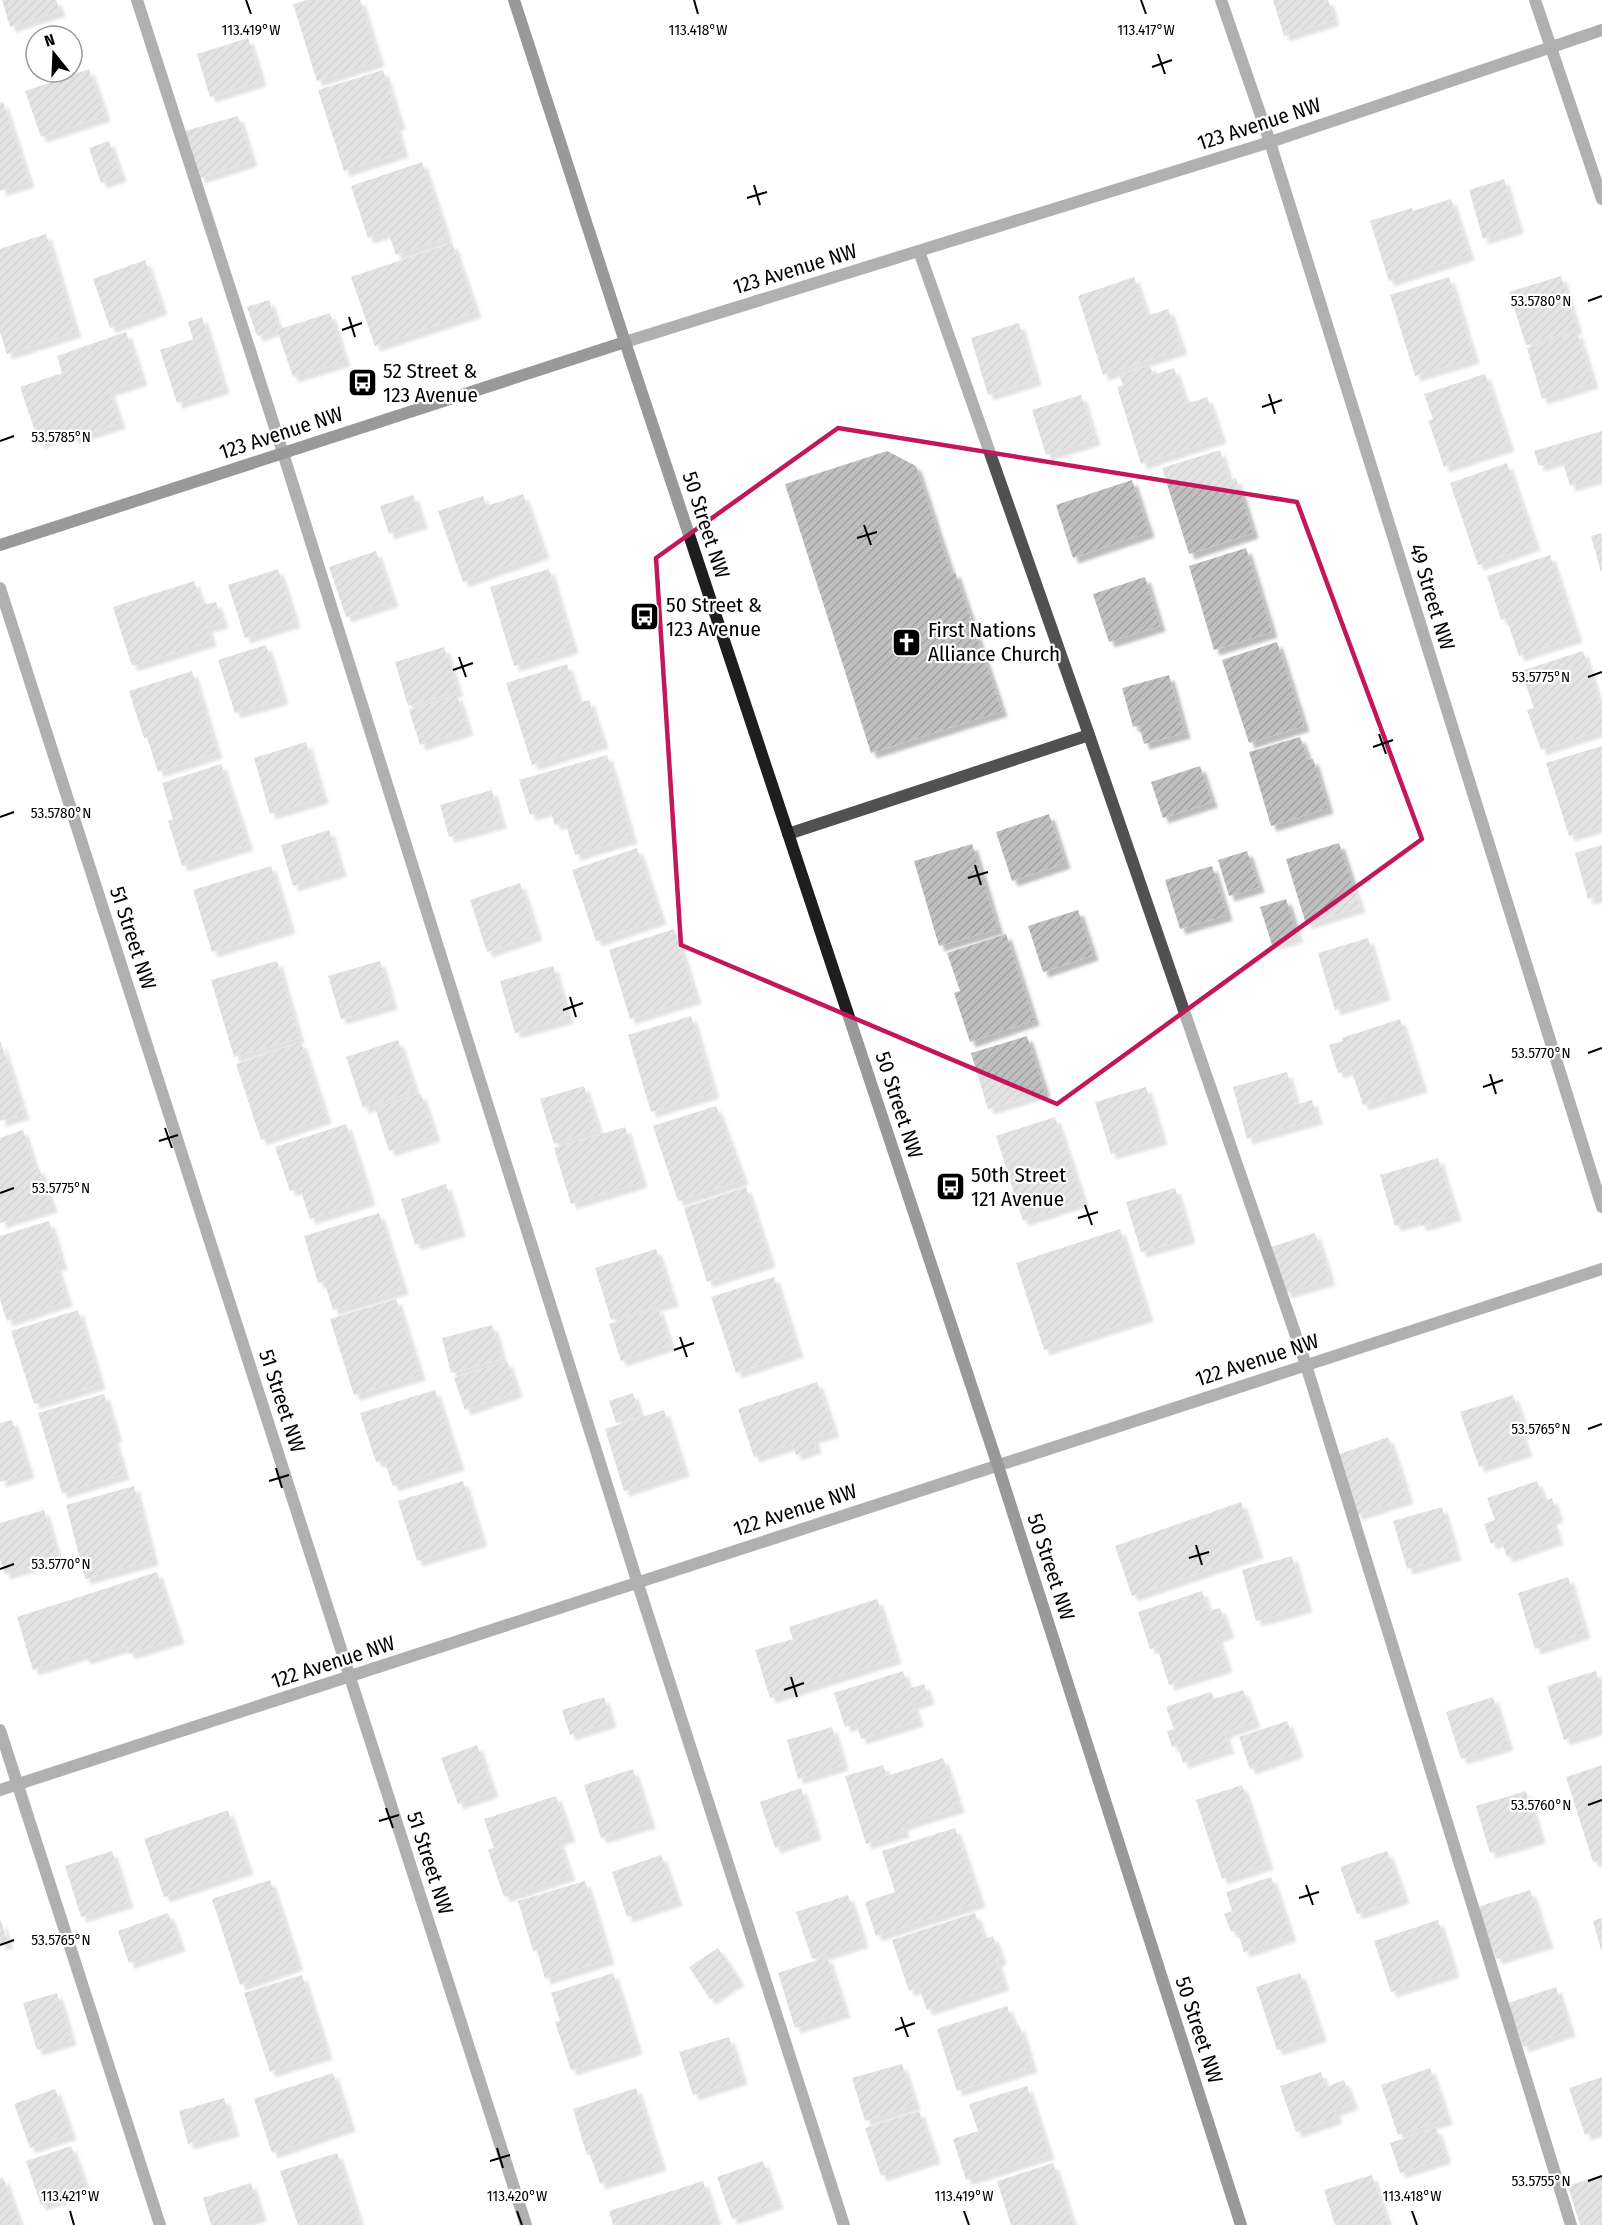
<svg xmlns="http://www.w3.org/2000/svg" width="1602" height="2225" font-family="'Fira Sans Condensed',sans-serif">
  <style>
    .building { fill: url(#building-hatch); filter: url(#shadow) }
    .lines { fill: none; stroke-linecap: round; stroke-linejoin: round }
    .lane { stroke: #515151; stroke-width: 12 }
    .street { stroke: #515151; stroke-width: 12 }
    .secondary { stroke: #1e1e1e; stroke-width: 12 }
    .marked { fill: none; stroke: #c2185b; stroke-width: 4.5; stroke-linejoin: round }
    .ticks { fill: none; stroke: #000; stroke-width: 2 }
    .labels { text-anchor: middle; stroke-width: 4.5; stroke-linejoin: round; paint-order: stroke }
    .street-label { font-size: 21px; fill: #000; stroke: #fff }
    .poi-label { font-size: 21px; fill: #000; stroke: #fff; text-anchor: start }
    .ticks-label { font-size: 15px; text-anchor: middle; fill: #000; stroke: #fff; stroke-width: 4.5; stroke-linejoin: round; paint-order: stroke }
  </style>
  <defs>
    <pattern id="building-hatch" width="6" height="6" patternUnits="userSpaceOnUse" patternTransform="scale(1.5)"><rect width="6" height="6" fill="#c0c0c0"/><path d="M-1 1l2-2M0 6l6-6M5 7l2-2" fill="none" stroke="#a3a3a3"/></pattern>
    <filter id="shadow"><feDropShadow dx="5.5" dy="5.5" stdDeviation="1.5" flood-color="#0004"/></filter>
  </defs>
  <rect width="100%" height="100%" fill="#fff"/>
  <g class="building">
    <polygon points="2,0 56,0 60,11 10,27"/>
    <polygon points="307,0 360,0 379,61 317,81 293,4"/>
    <polygon points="1273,0 1328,0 1334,20 1284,36"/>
    <polygon points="248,38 261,81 210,97 197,54"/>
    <polygon points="89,69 105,116 41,137 25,91"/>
    <polygon points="383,70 400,124 395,125 403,152 344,171 318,90"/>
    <polygon points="3,102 29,182 0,191 0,103"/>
    <polygon points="238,116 252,161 200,178 185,131"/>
    <polygon points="109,141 121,176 101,183 89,148"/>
    <polygon points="422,162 447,238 396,255 388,232 368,238 351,186"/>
    <polygon points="1504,179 1518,228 1483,239 1469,190"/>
    <polygon points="1451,199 1469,255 1389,281 1370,221 1412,208 1413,211"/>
    <polygon points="46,234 76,332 7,354 0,332 0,249"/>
    <polygon points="452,243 476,312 375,346 351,277"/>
    <polygon points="145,260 162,309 110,328 93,279"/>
    <polygon points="1561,276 1577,329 1526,345 1509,292"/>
    <polygon points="1134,277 1147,316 1168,309 1182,349 1103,375 1078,296"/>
    <polygon points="1449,277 1474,358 1415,376 1390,295"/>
    <polygon points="269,300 279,329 257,336 247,307"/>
    <polygon points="330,313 345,361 293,377 277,330"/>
    <polygon points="202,317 224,388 177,403 160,350 193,339 188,322"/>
    <polygon points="1019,323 1036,380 988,395 971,338"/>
    <polygon points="126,332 142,380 109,391 120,423 73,439 71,432 39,443 20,387 62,373 57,356"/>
    <polygon points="1577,332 1593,383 1542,399 1527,348"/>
    <polygon points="1150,365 1153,375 1174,368 1186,404 1207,397 1221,438 1141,464 1117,387 1123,385 1119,375"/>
    <polygon points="1485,374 1509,446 1444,467 1428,420 1433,419 1424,394"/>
    <polygon points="1081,395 1095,440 1046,455 1032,410"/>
    <polygon points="1602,431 1602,477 1570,486 1562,459 1539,466 1534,451"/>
    <polygon points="1220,450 1229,480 1236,478 1253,533 1189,554 1162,468"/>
    <polygon points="887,451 916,466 951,573 955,572 1002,711 871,753 785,484"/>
    <polygon points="1507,463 1535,545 1478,565 1450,483"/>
    <polygon points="1132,480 1149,532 1073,558 1056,505"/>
    <polygon points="523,494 544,553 463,582 438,511 483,496 486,506"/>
    <polygon points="413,495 422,523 389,534 380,506"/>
    <polygon points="1602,533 1602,572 1601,572 1591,536"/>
    <polygon points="1246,548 1272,632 1214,650 1189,566"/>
    <polygon points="376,551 393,601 346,617 329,567"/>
    <polygon points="1550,555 1577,637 1519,656 1506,618 1501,620 1487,576"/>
    <polygon points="278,569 295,622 245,638 228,585"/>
    <polygon points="549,569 573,648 514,666 490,587"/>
    <polygon points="1145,577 1160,626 1109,642 1093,594"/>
    <polygon points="194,581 202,605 216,602 223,623 207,627 211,641 132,666 113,607"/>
    <polygon points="1277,642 1304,726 1249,743 1222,660"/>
    <polygon points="266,645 283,699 235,713 218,660"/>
    <polygon points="444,647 458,691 408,706 395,662"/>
    <polygon points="1583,651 1602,711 1602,730 1541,750 1527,710 1534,708 1521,671"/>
    <polygon points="567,664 579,703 589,700 603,743 532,765 506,683"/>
    <polygon points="192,671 217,753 158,772 147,737 144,738 129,691"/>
    <polygon points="1169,675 1185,733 1144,744 1139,725 1133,727 1122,688"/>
    <polygon points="457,695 468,730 420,745 409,710"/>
    <polygon points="1300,737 1308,760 1313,759 1328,808 1271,826 1249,752"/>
    <polygon points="306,742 323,798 270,814 254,758"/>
    <polygon points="1602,746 1602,826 1569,836 1546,763"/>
    <polygon points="607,755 632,838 575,855 565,822 555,825 550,810 530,815 519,780"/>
    <polygon points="221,764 248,845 182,866 168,821 173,819 162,783"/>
    <polygon points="1200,766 1212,802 1163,818 1151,782"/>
    <polygon points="492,790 501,823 449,837 440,805"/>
    <polygon points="1049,814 1065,863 1012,881 996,832"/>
    <polygon points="329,830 341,871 293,886 281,845"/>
    <polygon points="1339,843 1360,907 1306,924 1286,859"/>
    <polygon points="972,844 998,929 939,946 914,861"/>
    <polygon points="1602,845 1602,896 1588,899 1575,853"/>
    <polygon points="637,848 661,919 596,941 572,870"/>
    <polygon points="1247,851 1259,887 1229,896 1218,860"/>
    <polygon points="271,866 290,928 212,952 193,890"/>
    <polygon points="1212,866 1227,915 1180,929 1165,880"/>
    <polygon points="520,883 537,935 487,952 470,900"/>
    <polygon points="1286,899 1298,937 1272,945 1260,907"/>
    <polygon points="1078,910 1093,955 1043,972 1028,926"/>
    <polygon points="674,929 696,998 630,1019 609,950"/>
    <polygon points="1006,934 1034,1020 970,1042 954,993 960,991 947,953"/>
    <polygon points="1368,938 1385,995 1335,1010 1318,953"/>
    <polygon points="277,961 299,1038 234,1057 211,980"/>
    <polygon points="380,961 392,1004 341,1019 328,976"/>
    <polygon points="553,966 568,1018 515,1033 500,981"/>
    <polygon points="691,1016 714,1093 651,1112 628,1035"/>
    <polygon points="1400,1019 1422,1087 1363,1105 1351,1069 1338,1073 1329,1045 1343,1041 1342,1038"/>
    <polygon points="1027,1036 1045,1092 988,1109 971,1053"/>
    <polygon points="0,1040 24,1114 0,1121"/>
    <polygon points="398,1040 415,1091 363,1108 346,1057"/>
    <polygon points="301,1042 326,1118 261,1140 236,1064"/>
    <polygon points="1287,1072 1296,1105 1312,1100 1317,1119 1247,1139 1233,1087"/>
    <polygon points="584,1086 598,1129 554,1144 540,1099"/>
    <polygon points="1146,1087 1162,1139 1111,1154 1095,1102"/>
    <polygon points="421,1094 435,1136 389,1151 375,1108"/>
    <polygon points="716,1106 743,1180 678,1201 653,1126"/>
    <polygon points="1055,1117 1083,1201 1023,1221 996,1136"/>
    <polygon points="346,1124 370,1200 310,1219 300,1188 290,1191 275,1147"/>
    <polygon points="625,1127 642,1182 571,1204 554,1148"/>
    <polygon points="23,1130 35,1169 39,1168 52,1207 0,1223 0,1138"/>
    <polygon points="1438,1158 1456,1215 1421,1226 1419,1219 1395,1226 1380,1175"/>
    <polygon points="446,1184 460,1231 415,1245 401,1199"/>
    <polygon points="746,1187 770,1262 707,1282 684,1208"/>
    <polygon points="1175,1188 1190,1238 1141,1252 1126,1202"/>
    <polygon points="379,1213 403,1289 333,1310 324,1281 318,1283 304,1236"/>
    <polygon points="49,1221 62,1264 56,1266 67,1301 7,1321 0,1300 0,1236"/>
    <polygon points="1120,1229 1148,1316 1044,1350 1016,1263"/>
    <polygon points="1315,1233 1330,1280 1286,1293 1271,1247"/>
    <polygon points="656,1249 673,1301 611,1320 595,1268"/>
    <polygon points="774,1277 798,1352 736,1373 711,1297"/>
    <polygon points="396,1299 420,1375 354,1395 330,1319"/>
    <polygon points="658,1308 670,1345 621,1361 609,1324"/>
    <polygon points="78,1310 100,1384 34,1404 11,1331"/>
    <polygon points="492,1325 502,1359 451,1373 442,1338"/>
    <polygon points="507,1361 517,1392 465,1410 454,1378"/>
    <polygon points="817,1382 834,1432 813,1438 816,1448 796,1455 792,1444 754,1457 738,1409"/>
    <polygon points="435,1390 459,1465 393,1486 384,1460 376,1462 360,1413"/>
    <polygon points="633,1393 640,1416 616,1423 609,1401"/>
    <polygon points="104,1394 117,1437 113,1437 124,1474 62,1493 38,1413"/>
    <polygon points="1513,1395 1525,1430 1520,1431 1527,1451 1479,1467 1460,1412"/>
    <polygon points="664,1410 684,1471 624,1491 605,1429"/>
    <polygon points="12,1420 29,1473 0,1482 0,1423"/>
    <polygon points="1388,1437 1408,1498 1357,1515 1337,1455"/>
    <polygon points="463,1481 482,1541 417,1561 398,1501"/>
    <polygon points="1537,1481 1544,1501 1552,1498 1558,1517 1551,1519 1558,1539 1507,1557 1501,1540 1491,1544 1484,1524 1495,1520 1487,1498"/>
    <polygon points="134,1486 153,1560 85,1579 66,1505"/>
    <polygon points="1241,1502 1258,1553 1132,1596 1115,1546"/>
    <polygon points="1442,1507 1456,1555 1407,1569 1393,1521"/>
    <polygon points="44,1510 58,1558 5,1574 0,1559 0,1523"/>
    <polygon points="1292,1556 1307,1607 1256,1621 1242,1570"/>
    <polygon points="157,1572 179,1638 129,1654 127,1646 85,1659 83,1654 33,1670 17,1617"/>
    <polygon points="1568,1577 1585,1633 1535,1649 1518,1593"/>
    <polygon points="1202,1591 1208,1611 1220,1608 1229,1633 1217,1637 1227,1667 1169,1685 1157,1647 1150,1649 1138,1612"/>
    <polygon points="877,1599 896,1658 770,1698 755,1650 793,1639 789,1627"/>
    <polygon points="903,1671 908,1689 924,1684 929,1699 913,1704 918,1721 861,1739 856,1723 845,1727 834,1693"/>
    <polygon points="1596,1671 1602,1692 1602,1728 1564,1740 1547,1686"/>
    <polygon points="1243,1690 1255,1722 1224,1733 1229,1748 1183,1763 1178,1746 1172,1747 1167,1731 1174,1729 1166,1707 1211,1692 1214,1699"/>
    <polygon points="604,1697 611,1722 570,1735 562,1710"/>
    <polygon points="1493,1697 1508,1745 1461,1759 1446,1712"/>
    <polygon points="1287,1721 1298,1752 1250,1769 1239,1737"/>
    <polygon points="832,1727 843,1765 798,1779 787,1740"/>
    <polygon points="477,1745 493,1792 458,1804 441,1758"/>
    <polygon points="943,1758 959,1807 902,1825 904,1832 866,1844 845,1776 883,1765 887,1776"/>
    <polygon points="1602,1765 1602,1859 1593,1862 1566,1777"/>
    <polygon points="633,1769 650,1823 601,1838 584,1785"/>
    <polygon points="1242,1785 1268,1864 1222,1879 1196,1800"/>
    <polygon points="801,1788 816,1834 775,1848 760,1802"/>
    <polygon points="1526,1791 1540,1838 1490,1853 1476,1806"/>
    <polygon points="556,1796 570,1836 558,1840 570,1875 504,1897 488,1850 494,1848 484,1819"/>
    <polygon points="228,1810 248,1869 164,1897 144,1839"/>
    <polygon points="955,1828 980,1902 876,1936 865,1902 895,1892 882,1851"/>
    <polygon points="112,1851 128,1902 81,1917 65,1866"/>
    <polygon points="1387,1851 1404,1898 1357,1914 1340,1867"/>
    <polygon points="661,1855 677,1900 627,1917 612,1872"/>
    <polygon points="1271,1877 1291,1936 1244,1952 1237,1930 1231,1932 1224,1914 1232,1911 1226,1892"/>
    <polygon points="270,1880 298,1965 240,1985 212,1899"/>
    <polygon points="585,1881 609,1959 545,1979 537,1950 533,1951 518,1901"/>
    <polygon points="1530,1890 1548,1943 1496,1959 1478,1907"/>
    <polygon points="848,1895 863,1942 812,1959 796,1912"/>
    <polygon points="168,1913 180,1946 129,1963 118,1931"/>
    <polygon points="975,1913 984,1939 993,1936 1001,1959 996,1961 1004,1985 927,2010 919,1987 909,1991 892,1940"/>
    <polygon points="0,1918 8,1943 0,1945"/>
    <polygon points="1602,1918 1602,1950 1601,1950 1593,1921"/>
    <polygon points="1438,1920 1454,1972 1391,1992 1374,1941"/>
    <polygon points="718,1948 739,1980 710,1999 689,1967"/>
    <polygon points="827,1957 845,2012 795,2028 778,1973"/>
    <polygon points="613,1973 637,2049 571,2070 555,2022 560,2021 551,1993"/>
    <polygon points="1300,1973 1321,2036 1277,2050 1256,1987"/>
    <polygon points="302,1975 327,2054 270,2072 244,1993"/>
    <polygon points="1556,1987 1570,2031 1523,2047 1508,2003"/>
    <polygon points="57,1993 71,2040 37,2050 23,2003"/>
    <polygon points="1007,2006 1014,2027 1019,2025 1032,2067 957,2091 937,2029"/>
    <polygon points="729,2037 742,2079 693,2095 679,2052"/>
    <polygon points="902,2064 915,2105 865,2121 852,2078"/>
    <polygon points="1430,2068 1447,2119 1398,2135 1381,2085"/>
    <polygon points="1321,2072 1326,2087 1344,2080 1353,2104 1334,2111 1337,2118 1296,2132 1280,2086"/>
    <polygon points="333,2073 350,2126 272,2153 254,2099"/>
    <polygon points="1602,2077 1602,2129 1585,2135 1569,2088"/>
    <polygon points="1027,2086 1049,2154 966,2180 953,2139 978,2131 969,2104"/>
    <polygon points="636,2088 661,2165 600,2184 590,2154 587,2155 573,2109"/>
    <polygon points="55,2089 71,2134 30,2148 14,2104"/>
    <polygon points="224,2098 234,2131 188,2144 179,2111"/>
    <polygon points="919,2111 935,2158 881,2176 865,2128"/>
    <polygon points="1436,2128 1446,2158 1400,2173 1390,2143"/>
    <polygon points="71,2146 86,2190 41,2205 26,2161"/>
    <polygon points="337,2153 360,2225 298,2225 280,2171"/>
    <polygon points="763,2161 778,2203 732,2219 717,2177"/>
    <polygon points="1053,2163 1073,2225 1011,2225 997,2181"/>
    <polygon points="1372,2175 1388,2225 1335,2225 1324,2190"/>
    <polygon points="1602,2175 1602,2225 1580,2225 1568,2186"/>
    <polygon points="3,2177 20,2225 0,2225 0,2179"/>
    <polygon points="703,2181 717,2225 613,2225 609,2211"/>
    <polygon points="251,2183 261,2216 229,2225 211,2225 203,2198"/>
  </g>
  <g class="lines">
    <g class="lane">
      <polyline points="137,0 283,453 637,1581 844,2225"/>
      <polyline points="1535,0 1602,199"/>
      <polyline points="919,251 1089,735 1306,1365 1571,2225"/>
      <polyline points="788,834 1089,735"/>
      <polyline points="0,1730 160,2225"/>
    </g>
    <g class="street">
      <polyline points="1221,0 1270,142 1602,1207"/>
      <polyline points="625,342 1270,142 1602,30"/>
      <polyline points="0,588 526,2225"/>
      <polyline points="0,1790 1602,1269"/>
    </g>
    <g class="secondary">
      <polyline points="514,0 625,342 998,1466 1241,2225"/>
      <polyline points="0,545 625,342"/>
    </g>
  </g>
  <path d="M0 0H1602V2225H0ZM 838,428 L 1297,502 L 1422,839 L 1057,1104 L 681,945 L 656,558 Z" fill="#fff" fill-opacity=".55" fill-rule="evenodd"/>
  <path class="marked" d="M 838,428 L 1297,502 L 1422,839 L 1057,1104 L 681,945 L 656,558 Z"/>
  <path class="ticks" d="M 246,0 L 251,14M 694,0 L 698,14M 1141,0 L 1146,14M 1158,54 L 1165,74M 1152,67 L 1172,60M 754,185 L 760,205M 747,198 L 767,192M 1588,301 L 1602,296M 349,317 L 355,337M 342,330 L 362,323M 1269,394 L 1275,414M 1262,407 L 1282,400M 0,441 L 14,436M 864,525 L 871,545M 857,538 L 877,532M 459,657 L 466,677M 453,670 L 473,663M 1588,677 L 1602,672M 1379,734 L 1386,754M 1373,747 L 1393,740M 0,817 L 14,812M 975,865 L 981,885M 968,878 L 988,872M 570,997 L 576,1017M 563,1010 L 583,1003M 1588,1053 L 1602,1048M 1490,1074 L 1496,1094M 1483,1087 L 1503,1080M 165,1128 L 172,1148M 159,1141 L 178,1135M 0,1193 L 14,1188M 1085,1205 L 1092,1225M 1078,1218 L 1098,1212M 680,1337 L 687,1357M 674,1350 L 694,1343M 1588,1429 L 1602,1424M 276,1468 L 282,1488M 269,1481 L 289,1475M 1196,1545 L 1202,1565M 1189,1558 L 1209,1552M 0,1569 L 14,1564M 791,1677 L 797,1697M 784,1690 L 804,1683M 1588,1805 L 1602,1800M 386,1808 L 393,1828M 379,1821 L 399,1815M 1306,1885 L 1313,1905M 1299,1898 L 1319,1892M 0,1945 L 14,1940M 901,2017 L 908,2037M 895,2030 L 915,2023M 497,2148 L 503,2168M 490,2161 L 510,2155M 1588,2181 L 1602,2176M 70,2211 L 74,2225M 517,2211 L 522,2225M 964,2211 L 969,2225M 1412,2211 L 1417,2225"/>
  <defs>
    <symbol id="bus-square" viewBox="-11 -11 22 22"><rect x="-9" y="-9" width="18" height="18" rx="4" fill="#000" stroke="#fff"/><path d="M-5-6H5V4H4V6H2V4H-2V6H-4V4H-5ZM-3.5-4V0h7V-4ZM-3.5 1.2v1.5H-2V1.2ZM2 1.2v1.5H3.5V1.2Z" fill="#fff"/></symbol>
    <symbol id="church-square" viewBox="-11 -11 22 22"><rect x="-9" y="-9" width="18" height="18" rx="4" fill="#000" stroke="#fff"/><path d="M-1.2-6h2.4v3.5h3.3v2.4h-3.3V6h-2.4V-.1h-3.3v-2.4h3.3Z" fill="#fff"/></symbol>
  </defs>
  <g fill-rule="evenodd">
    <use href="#bus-square" x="346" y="366" width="33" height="33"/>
    <use href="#bus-square" x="628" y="600" width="33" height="33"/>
    <use href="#church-square" x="890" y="626" width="33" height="33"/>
    <use href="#bus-square" x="934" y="1170" width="33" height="33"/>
  </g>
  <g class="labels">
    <g class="street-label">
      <text transform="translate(1259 124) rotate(-18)" y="7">123 Avenue NW</text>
      <text transform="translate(795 269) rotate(-17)" y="7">123 Avenue NW</text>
      <text transform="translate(281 433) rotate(-18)" y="7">123 Avenue NW</text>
      <text transform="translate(706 525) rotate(72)" y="7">50 Street NW</text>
      <text transform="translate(1432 597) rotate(73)" y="7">49 Street NW</text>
      <text transform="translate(133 938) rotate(72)" y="7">51 Street NW</text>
      <text transform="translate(899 1105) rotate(72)" y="7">50 Street NW</text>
      <text transform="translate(1257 1360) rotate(-18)" y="7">122 Avenue NW</text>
      <text transform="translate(282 1401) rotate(72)" y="7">51 Street NW</text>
      <text transform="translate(795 1510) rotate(-18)" y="7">122 Avenue NW</text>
      <text transform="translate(1051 1567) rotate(72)" y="7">50 Street NW</text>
      <text transform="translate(333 1662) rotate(-18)" y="7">122 Avenue NW</text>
      <text transform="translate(430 1863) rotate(72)" y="7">51 Street NW</text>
      <text transform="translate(1199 2030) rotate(72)" y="7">50 Street NW</text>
    </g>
    <g class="poi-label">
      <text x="383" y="378">52 Street &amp;<tspan x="383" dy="24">123 Avenue</tspan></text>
      <text x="666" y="612">50 Street &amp;<tspan x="666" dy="24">123 Avenue</tspan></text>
      <text x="928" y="637">First Nations<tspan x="928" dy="24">Alliance Church</tspan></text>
      <text x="971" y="1182">50th Street<tspan x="971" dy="24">121 Avenue</tspan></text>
    </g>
  </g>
  <g class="ticks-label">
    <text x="251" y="35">113.419°W</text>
    <text x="698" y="35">113.418°W</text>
    <text x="1146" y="35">113.417°W</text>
    <text x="1541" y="306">53.5780°N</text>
    <text x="61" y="442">53.5785°N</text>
    <text x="1541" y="682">53.5775°N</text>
    <text x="61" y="818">53.5780°N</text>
    <text x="1541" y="1058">53.5770°N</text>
    <text x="61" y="1193">53.5775°N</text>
    <text x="1541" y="1434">53.5765°N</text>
    <text x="61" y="1569">53.5770°N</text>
    <text x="1541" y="1810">53.5760°N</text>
    <text x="61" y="1945">53.5765°N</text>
    <text x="1541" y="2186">53.5755°N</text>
    <text x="70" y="2201">113.421°W</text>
    <text x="517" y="2201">113.420°W</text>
    <text x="964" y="2201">113.419°W</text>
    <text x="1412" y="2201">113.418°W</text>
  </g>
  <g transform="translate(54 54) rotate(342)"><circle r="28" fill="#ffffff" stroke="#999999" stroke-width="1.5"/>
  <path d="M0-4.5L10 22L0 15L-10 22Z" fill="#000000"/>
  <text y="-9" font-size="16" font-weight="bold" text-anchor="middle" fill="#000000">N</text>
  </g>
</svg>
